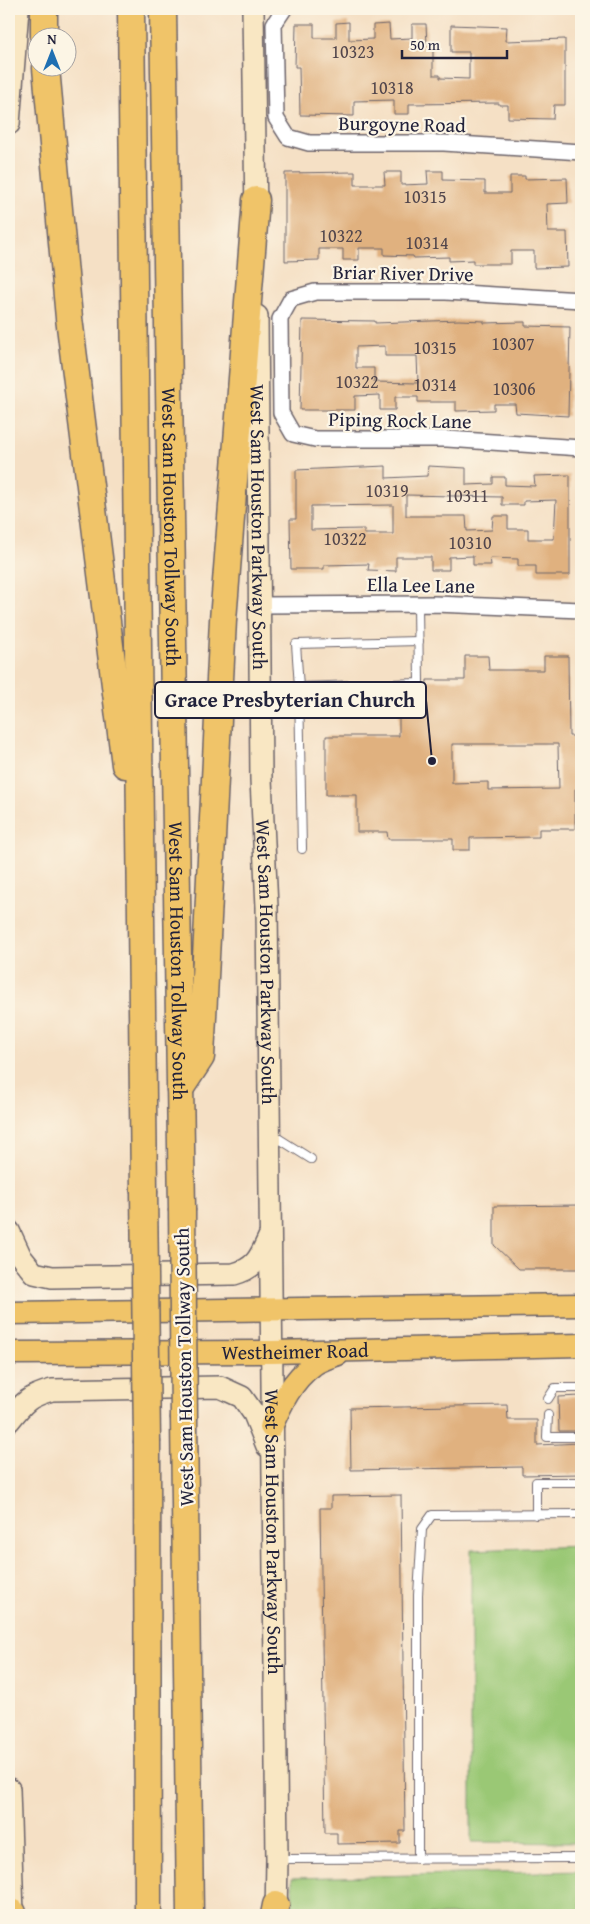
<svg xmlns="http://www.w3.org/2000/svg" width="590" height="1924" font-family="'Gentium Book Plus',serif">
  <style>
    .green { fill: #9ac875; stroke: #5e7558 }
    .building { fill: #e0b17f; fill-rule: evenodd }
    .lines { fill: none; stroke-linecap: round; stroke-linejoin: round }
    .lane-casing { stroke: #6c646b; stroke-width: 10 }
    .street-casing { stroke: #6c646b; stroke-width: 18 }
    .secondary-casing { stroke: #6c646b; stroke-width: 24 }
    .primary-casing { stroke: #6c646b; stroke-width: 25 }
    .highway-casing { stroke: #6c646b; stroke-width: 29 }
    .lane { stroke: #fff; stroke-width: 8 }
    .street { stroke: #fff; stroke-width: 15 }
    .secondary { stroke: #f9e7c3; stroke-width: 21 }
    .primary { stroke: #f0c469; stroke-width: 22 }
    .highway { stroke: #f0c469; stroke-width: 26 }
    .highway-bridge-casing { stroke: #6c646b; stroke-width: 29; stroke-linecap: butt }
    .highway-bridge { stroke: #f0c469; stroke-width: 26 }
    .labels { text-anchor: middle; stroke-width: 4.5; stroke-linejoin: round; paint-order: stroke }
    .number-label { font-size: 18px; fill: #52464c }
    .street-label { font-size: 20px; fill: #22223b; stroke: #fcf5e5 }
    .leader { fill: none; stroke: #22223b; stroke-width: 2 }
    .callout-dot { fill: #22223b; stroke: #fcf5e5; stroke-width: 2 }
    .callout { fill: #fcf5e5; stroke: #22223b; stroke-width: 2 }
    .callout-label { font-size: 21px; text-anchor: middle; font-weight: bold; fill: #22223b }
  </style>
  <rect width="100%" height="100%" fill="#fcf5e5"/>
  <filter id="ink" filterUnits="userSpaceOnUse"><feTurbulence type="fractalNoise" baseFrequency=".02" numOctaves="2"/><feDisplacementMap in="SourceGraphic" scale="10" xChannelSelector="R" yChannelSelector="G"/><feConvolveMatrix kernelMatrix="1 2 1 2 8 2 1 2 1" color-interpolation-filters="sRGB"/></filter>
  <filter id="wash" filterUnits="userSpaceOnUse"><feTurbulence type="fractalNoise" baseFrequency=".0096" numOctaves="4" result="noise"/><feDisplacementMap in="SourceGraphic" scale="20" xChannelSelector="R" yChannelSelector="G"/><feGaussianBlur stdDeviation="1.12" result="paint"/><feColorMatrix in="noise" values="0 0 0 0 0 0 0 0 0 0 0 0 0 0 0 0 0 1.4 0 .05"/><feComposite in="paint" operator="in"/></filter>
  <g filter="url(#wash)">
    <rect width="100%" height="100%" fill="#f5e0c5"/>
    <g class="green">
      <polygon points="581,1546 581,1843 471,1842 471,1550"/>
      <polygon points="581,1871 581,1915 293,1915 292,1878"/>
    </g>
    <g id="blocks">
      <g class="building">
        <polygon points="349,22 349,40 373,39 373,25 389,24 390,39 412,38 412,24 426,24 427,45 433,45 433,75 440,75 440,78 469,79 469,52 451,52 451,25 507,27 506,41 565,39 565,105 554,105 553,119 508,118 508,105 499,105 499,103 409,104 409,114 394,114 394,100 354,101 354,116 300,115 299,67 295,67 296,24 314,24 314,38 336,38 336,23"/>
        <polygon points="427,171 443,171 443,180 485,181 485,193 510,193 510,176 525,176 525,179 567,178 568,203 547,204 548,232 567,232 568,267 534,268 534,251 511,251 511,264 473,264 473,260 449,261 449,257 414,258 413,256 384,255 384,248 359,248 359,260 343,260 343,249 319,249 319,260 285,261 285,173 355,172 355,185 385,185 384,172 401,172 401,185 428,184"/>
        <path d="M 302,320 L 375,321 L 375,323 L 459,320 L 484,321 L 484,323 L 525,322 L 525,326 L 570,327 L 568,416 L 516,413 L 515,404 L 494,404 L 494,410 L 456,411 L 456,402 L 418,402 L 418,397 L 395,397 L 395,410 L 380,410 L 380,395 L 355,396 L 355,410 L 300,410 ZM 385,346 L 385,356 L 417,356 L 418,383 L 374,382 L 374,368 L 356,368 L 356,347 Z"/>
        <path d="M 386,466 L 386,478 L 427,476 L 428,466 L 466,468 L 466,485 L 493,484 L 493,477 L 505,477 L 505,485 L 535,486 L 534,476 L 570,475 L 570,575 L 536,575 L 536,566 L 518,566 L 518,559 L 490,558 L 491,565 L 473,565 L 473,556 L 449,557 L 449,570 L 431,570 L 431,557 L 396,557 L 396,571 L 368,570 L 369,564 L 324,565 L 324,569 L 291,569 L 290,519 L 296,519 L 296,470 ZM 406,495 L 502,497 L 502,505 L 524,505 L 524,501 L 556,500 L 554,539 L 528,539 L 528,529 L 508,529 L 508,516 L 493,516 L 492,530 L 467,531 L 466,516 L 406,516 ZM 393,505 L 393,534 L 364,534 L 364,529 L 311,530 L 311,506 Z"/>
        <path d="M 465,656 L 488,656 L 489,670 L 544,670 L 544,656 L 568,656 L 569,736 L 581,736 L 581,789 L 575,789 L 575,829 L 539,829 L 539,837 L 470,838 L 470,850 L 453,850 L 453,839 L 388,839 L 387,832 L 357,832 L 357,795 L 326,795 L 326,736 L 399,736 L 399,702 L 412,702 L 412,694 L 427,694 L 427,680 L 465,680 ZM 452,744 L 558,744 L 559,789 L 488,790 L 488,782 L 452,783 Z"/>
        <polygon points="581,1205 581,1269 519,1269 494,1245 494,1206"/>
        <polygon points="581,1396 581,1431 559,1431 558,1397"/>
        <polygon points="507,1405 508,1420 537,1420 537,1445 581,1443 581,1474 522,1475 522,1467 351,1470 350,1408"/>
        <polygon points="401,1495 405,1831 400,1831 400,1843 337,1844 337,1833 325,1833 320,1508 331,1508 331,1496"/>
      </g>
    </g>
  </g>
  <g filter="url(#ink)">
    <use href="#blocks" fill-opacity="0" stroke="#6c646b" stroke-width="1"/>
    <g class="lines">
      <defs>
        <g id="lane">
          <polyline points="299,687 296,644 419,641"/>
          <polyline points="302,849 299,687 419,683 418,604"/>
          <polyline points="273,1135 311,1159"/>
          <polyline points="548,1399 555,1388 581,1388"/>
          <polyline points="548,1415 547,1437 581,1437"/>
          <polyline points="536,1515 536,1482 581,1482"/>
          <polyline points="279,1859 581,1858"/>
          <polyline points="418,1859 418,1595 422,1529 432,1515 581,1514"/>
        </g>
        <g id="street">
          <polyline points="284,9 274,24 276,118 288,137 309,143 444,143 581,152"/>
          <polyline points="581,300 446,292 315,292 291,299 280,319 281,413 293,434 315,439 447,439 581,448"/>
          <polyline points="260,605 435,604 581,610"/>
        </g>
        <g id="secondary">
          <polyline points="253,9 256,216"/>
          <polyline points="9,124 18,9"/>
          <path id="s1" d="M 257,316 L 261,779 L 267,907 L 277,1859 L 276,1915"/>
          <path d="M 9,1231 L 21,1257 L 34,1273 L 52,1277 L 234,1274 C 256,1268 260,1257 269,1237"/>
          <path d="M 9,1421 C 24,1402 29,1396 52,1390 L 220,1387 L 242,1397 L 254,1414 L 267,1446"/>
          <polyline points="9,1789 13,1915"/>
        </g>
        <g id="primary">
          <polyline points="9,1313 581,1305"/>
          <path id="s2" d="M 9,1353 L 272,1352 L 581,1345"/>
          <path d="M 271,1427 C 281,1404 292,1380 313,1365 C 319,1360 330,1357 338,1354"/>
        </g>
        <g id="highway">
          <polyline points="131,9 144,1191"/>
          <path id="s3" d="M 163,9 L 182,1209"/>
          <polyline points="44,38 44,9"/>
          <polyline points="46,68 69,318 125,765"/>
          <polyline points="180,1089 201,1057 223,620 256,200"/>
          <polyline points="184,1419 190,1915"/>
          <polyline points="147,1443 148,1915"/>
          <polyline points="13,1913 13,1915"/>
          <polyline points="274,1915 276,1905"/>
        </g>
      </defs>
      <use href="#lane" class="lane-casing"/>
      <use href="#street" class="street-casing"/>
      <use href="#secondary" class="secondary-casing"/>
      <use href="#primary" class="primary-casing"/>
      <use href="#highway" class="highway-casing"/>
      <use href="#lane" class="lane"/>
      <use href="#street" class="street"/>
      <use href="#secondary" class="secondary"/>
      <use href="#primary" class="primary"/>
      <use href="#highway" class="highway"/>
      <defs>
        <g id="highway-bridge">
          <polyline points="144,1191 147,1443"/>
          <polyline points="182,1209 184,1419"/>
        </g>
      </defs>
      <use href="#highway-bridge" class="highway-bridge-casing"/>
      <use href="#highway-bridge" class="highway-bridge"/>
    </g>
  </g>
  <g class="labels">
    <g class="number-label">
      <text x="353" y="58">10323</text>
      <text x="392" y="94">10318</text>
      <text x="425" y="203">10315</text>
      <text x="341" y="242">10322</text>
      <text x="427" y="249">10314</text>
      <text x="513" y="350">10307</text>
      <text x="435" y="354">10315</text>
      <text x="357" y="388">10322</text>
      <text x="435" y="391">10314</text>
      <text x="514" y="395">10306</text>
      <text x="387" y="497">10319</text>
      <text x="467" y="502">10311</text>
      <text x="345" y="545">10322</text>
      <text x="470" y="549">10310</text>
    </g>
    <g class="street-label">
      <text transform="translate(402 124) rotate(1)" y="7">Burgoyne Road</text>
      <text transform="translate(403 273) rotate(1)" y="7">Briar River Drive</text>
      <text transform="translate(400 420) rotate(1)" y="7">Piping Rock Lane</text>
      <text dy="7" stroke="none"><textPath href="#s3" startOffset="518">West Sam Houston Tollway South</textPath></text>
      <text dy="7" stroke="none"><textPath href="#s1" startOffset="211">West Sam Houston Parkway South</textPath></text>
      <text transform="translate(421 585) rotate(1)" y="7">Ella Lee Lane</text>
      <text dy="7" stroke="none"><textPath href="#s3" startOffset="952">West Sam Houston Tollway South</textPath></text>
      <text dy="7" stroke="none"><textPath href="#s1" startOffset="646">West Sam Houston Parkway South</textPath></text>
      <text dy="7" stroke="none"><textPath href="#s2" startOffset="286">Westheimer Road</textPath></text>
      <text transform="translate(184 1367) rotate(-91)" y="7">West Sam Houston Tollway South</text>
      <text dy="7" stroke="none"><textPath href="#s1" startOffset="1216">West Sam Houston Parkway South</textPath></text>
    </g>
  </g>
  <path class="leader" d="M432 761L426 700"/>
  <circle class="callout-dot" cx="432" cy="761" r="5"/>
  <rect class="callout" x="155" y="682" width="271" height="36" rx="5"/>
  <g class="callout-label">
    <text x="290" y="707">Grace Presbyterian Church</text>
  </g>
  <rect width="590" height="1924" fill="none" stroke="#fcf5e5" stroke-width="30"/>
  <g transform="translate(52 52)"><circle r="24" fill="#fcf5e5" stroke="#a5a1a1"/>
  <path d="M0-4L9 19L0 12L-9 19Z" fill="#1f6fb2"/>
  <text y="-8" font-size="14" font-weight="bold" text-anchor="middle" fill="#22223b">N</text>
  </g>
  <path d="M402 50v8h105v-8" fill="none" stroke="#22223b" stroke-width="2.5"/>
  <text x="410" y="50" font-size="15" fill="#22223b" stroke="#fcf5e5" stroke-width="4" paint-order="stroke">50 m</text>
</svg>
